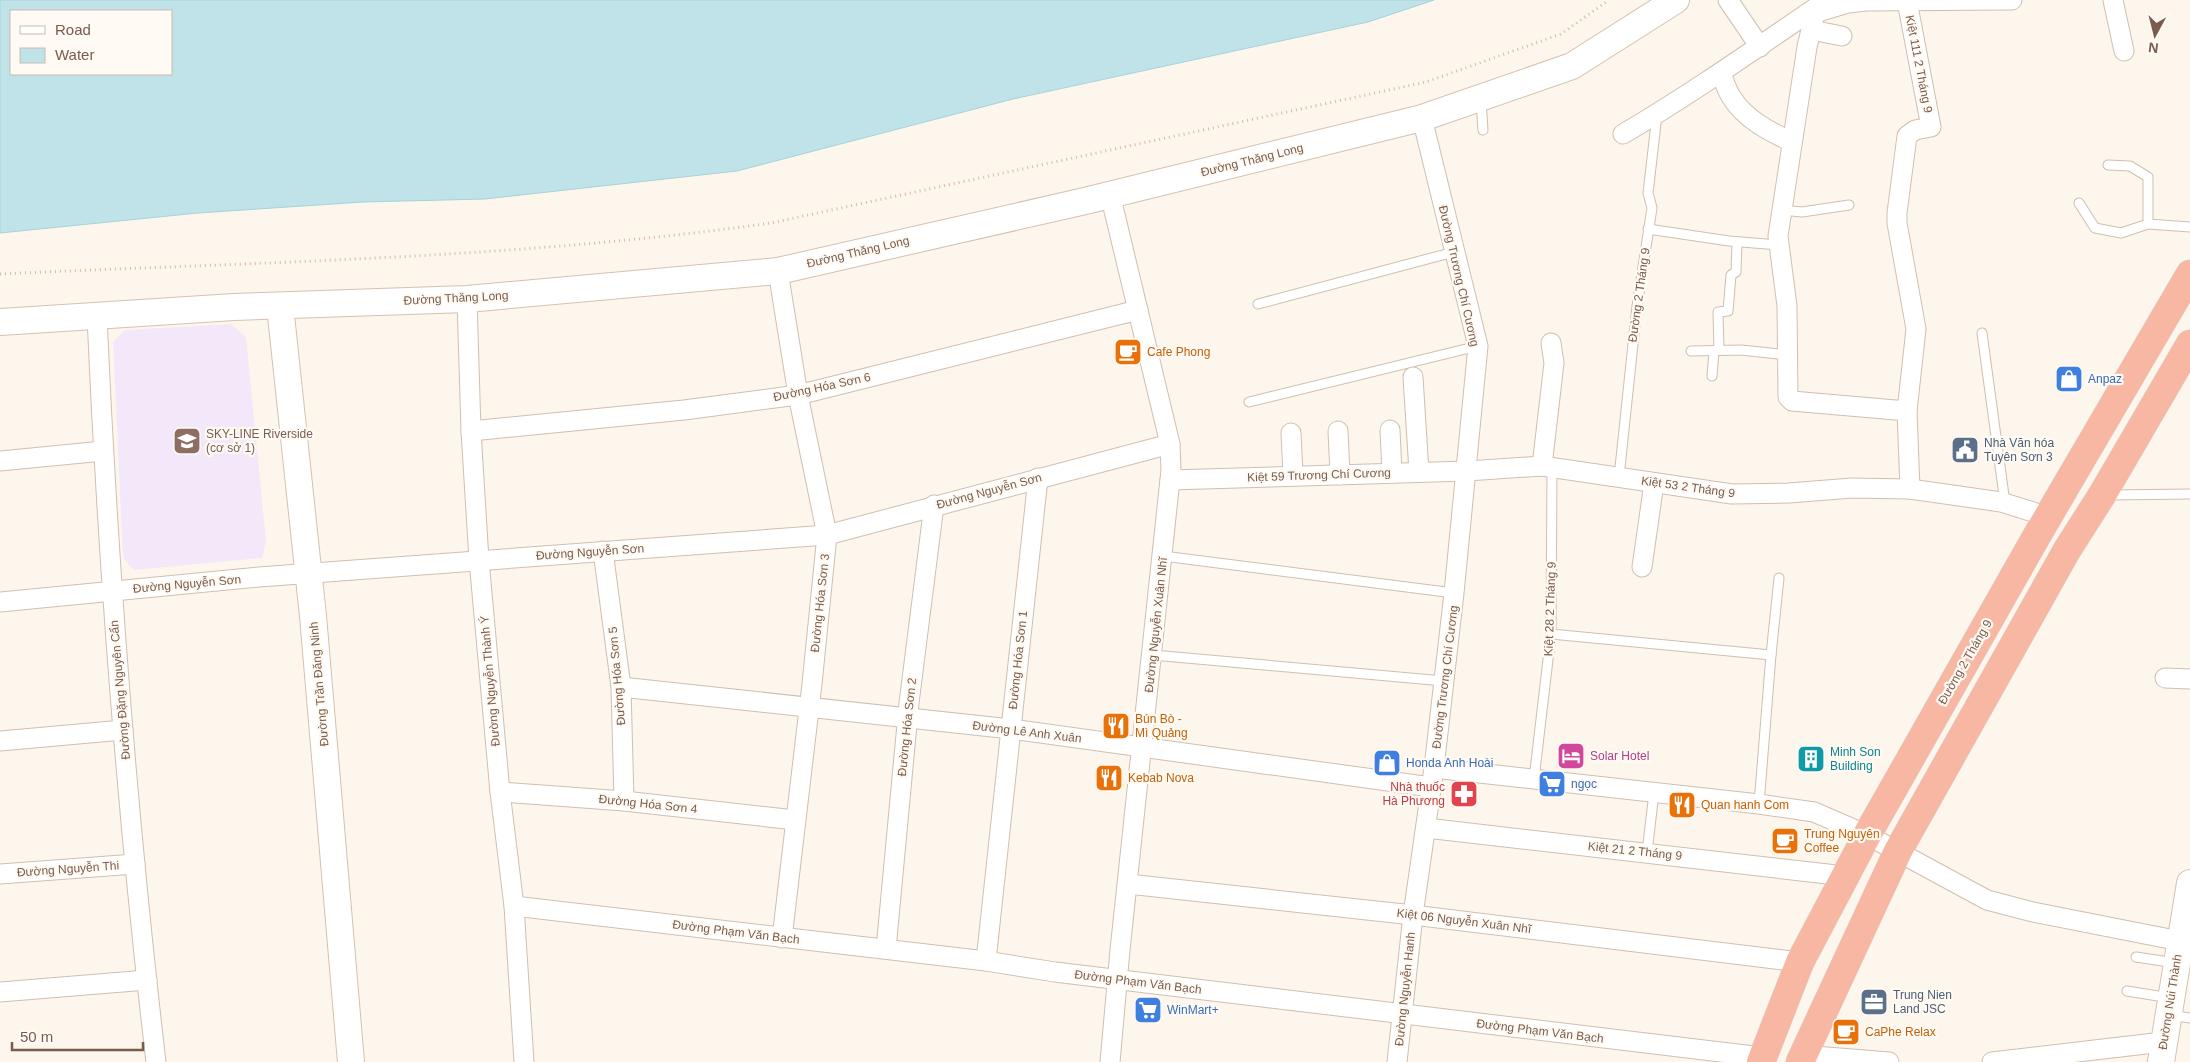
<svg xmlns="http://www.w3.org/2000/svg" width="2190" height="1062" font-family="Arial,sans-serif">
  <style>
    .education { fill: #f3e8fa }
    .water { fill: #bfe3e8; stroke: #a5d3da; fill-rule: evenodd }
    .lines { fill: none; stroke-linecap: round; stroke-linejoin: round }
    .lane-casing { stroke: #d1beb0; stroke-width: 11 }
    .street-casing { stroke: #d1beb0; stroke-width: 21 }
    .secondary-casing { stroke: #d6c0b0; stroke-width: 28 }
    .highway-casing { stroke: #dad1cd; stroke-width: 29 }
    .path { stroke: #d9b8a5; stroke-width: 3; stroke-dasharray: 1 4; stroke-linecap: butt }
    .lane { stroke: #fff; stroke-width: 9 }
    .street { stroke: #fff; stroke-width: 19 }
    .secondary { stroke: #fff; stroke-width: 26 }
    .highway { stroke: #f7b7a3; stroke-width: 28 }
    .labels { text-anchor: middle; stroke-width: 4.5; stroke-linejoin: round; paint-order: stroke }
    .street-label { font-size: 12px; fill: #7a5c4d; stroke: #fffaf3 }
    .food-label { font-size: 12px; fill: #c56008; stroke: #fffaf3; text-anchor: start }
    .shop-label { font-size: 12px; fill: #366cbe; stroke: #fffaf3; text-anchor: start }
    .education-label { font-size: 12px; fill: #785e54; stroke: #fffaf3; text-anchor: start }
    .service-label { font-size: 12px; fill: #4e5e75; stroke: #fffaf3; text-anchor: start }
    .culture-label { font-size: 12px; fill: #0d838f; stroke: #fffaf3; text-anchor: start }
    .hotel-label { font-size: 12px; fill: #b23c85; stroke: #fffaf3; text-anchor: start }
    .health-label { font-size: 12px; fill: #be3a42; stroke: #fffaf3; text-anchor: end }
  </style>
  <rect width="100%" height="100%" fill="#fdf6ec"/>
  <polygon class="education" points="231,324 246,337 266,541 262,558 134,570 123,558 113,342 125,330"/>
  <path class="water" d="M 0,0 L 1434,0 L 1368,22 L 1013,99 L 737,171 L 485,199 L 363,202 L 198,213 L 0,233 ZM 11,11 L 171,11 L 171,74 L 11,74 Z"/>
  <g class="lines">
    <defs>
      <g id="lane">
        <polyline points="1481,101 1483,130"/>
        <polyline points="2108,165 2130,166 2148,177 2148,224 2190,227"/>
        <polyline points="2079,203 2095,228 2121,233 2148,224"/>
        <polyline points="1781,210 1802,212 1849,205"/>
        <polyline points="1648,229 1729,241 1779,245"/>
        <polyline points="1258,304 1454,252"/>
        <polyline points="1982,333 2005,503"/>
        <polyline points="1719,350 1718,312 1728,311 1731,275 1736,272 1737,242"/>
        <polyline points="1691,351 1741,350 1788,355"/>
        <polyline points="1712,376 1714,351"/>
        <polyline points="1249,402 1478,346"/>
        <polyline points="1619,477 1637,306 1652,208 1648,193 1657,115"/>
        <polyline points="2108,495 2190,494"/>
        <polyline points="1163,556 1454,593"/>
        <polyline points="1551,634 1771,655 1759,804"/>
        <polyline points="1153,655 1444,681"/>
        <polyline points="1771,655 1779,578"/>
        <polyline points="1534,779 1551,634 1552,467"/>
        <polyline points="1647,852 1654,793"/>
        <polyline points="2136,957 2176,963"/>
        <polyline points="2127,991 2170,998"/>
        <polyline points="2171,1015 2190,1018"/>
      </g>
      <g id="street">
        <polyline points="1728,0 1760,47"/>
        <polyline points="2113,0 2124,51"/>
        <polyline points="1815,13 1807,47 1778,236 1787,306 1788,397 1792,401 1907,411 1910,489"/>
        <polyline points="1815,13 1848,3 1866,1 2012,0"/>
        <polyline points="1811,30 1842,36"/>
        <path d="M 1721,73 C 1724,81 1727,91 1732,98 C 1745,119 1770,132 1792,142"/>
        <path d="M 1623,134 C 1693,93 1759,46 1827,0"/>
        <polyline points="1110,194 1170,444 1171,470 1120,950 1110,1062"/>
        <polyline points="778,271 798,395 827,535 812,684 782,938"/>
        <polyline points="467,299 471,431 479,560 500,792 514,906 524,1062"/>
        <path d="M 97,317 C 108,566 127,815 156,1062"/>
        <polyline points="1413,377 1419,472"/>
        <polyline points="1907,411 1916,329 1897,223 1897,213 1907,136 1915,130 1931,127 1907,1"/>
        <polyline points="1390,430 1392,473"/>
        <polyline points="471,431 684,410 798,395 1138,310"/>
        <polyline points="1338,431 1340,475"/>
        <polyline points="1291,433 1293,475"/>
        <polyline points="0,461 103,451"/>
        <polyline points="1542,466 1554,363 1551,343"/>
        <polyline points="1170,480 1467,471 1542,466 1732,494 1789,493 1852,488 1910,489 2001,502 2049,517"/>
        <polyline points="603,551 621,687 624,801"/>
        <polyline points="1642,567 1654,483"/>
        <polyline points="0,602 259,577 827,535 1170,444"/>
        <polyline points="2165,678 2190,679"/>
        <polyline points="621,687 1011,729 1431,787"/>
        <polyline points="0,741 123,730"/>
        <polyline points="1434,768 1759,804 1814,812 1867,835 1987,900 2033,912 2180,941"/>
        <polyline points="500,792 624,801 795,820"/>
        <polyline points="1426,828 1845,876"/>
        <polyline points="0,874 135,864"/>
        <polyline points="1128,884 1413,915 1800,962"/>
        <polyline points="514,906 986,961 1055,972 1762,1057"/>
        <polyline points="886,949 909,703 934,505"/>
        <polyline points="986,961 1038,478"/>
        <polyline points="0,992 147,980"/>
        <polyline points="1802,1055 1889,1062"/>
        <polyline points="1397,1062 1413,915 1434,768 1454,593 1478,346 1422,118"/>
        <polyline points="1992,1062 2163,1042"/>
      </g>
      <g id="secondary">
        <polyline points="280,306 313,616 351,1062"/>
        <polyline points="0,322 234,307 467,299 778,271 1085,201 1422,118 1572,66 1676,0"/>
        <polyline points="2161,1062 2190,883"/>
      </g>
      <g id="highway">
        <polyline points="1761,1062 1800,962 1867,835 2039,532 2190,274"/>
        <polyline points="1800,1062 1898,851 2067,550 2102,495 2190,344"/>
      </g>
    </defs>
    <use href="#lane" class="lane-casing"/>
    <use href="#street" class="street-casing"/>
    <use href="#secondary" class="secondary-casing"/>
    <use href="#highway" class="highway-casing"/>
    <path class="path" d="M 0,274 C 257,262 516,259 771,223 L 1426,82 L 1561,34 L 1609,0"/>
    <use href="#lane" class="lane"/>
    <use href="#street" class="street"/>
    <use href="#secondary" class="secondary"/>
    <use href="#highway" class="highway"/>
  </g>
  <defs>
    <symbol id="cafe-square" viewBox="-11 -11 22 22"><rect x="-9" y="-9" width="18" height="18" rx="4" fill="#e8710a" stroke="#fffaf3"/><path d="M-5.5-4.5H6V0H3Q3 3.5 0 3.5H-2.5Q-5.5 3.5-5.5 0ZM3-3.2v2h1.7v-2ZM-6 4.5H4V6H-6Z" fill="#fff"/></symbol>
    <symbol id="shop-square" viewBox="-11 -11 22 22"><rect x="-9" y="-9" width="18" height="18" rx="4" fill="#3f7fe0" stroke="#fffaf3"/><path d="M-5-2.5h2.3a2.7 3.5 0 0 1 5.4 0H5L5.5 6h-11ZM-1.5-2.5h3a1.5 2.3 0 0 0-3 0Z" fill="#fff"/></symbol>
    <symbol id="school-square" viewBox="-11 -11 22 22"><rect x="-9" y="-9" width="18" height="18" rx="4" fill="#8d6e63" stroke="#fffaf3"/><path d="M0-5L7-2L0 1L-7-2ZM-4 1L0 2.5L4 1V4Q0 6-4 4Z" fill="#fff"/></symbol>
    <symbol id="civic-square" viewBox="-11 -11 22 22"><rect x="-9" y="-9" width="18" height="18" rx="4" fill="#5c6f8a" stroke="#fffaf3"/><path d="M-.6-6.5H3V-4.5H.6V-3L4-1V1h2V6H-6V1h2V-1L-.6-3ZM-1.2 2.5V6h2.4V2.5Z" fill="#fff"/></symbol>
    <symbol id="restaurant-square" viewBox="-11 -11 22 22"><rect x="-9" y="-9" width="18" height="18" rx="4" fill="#e8710a" stroke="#fffaf3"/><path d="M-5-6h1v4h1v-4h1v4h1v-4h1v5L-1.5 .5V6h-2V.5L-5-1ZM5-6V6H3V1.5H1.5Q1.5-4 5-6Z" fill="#fff"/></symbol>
    <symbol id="hotel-square" viewBox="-11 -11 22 22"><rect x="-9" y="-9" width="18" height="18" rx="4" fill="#d1479c" stroke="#fffaf3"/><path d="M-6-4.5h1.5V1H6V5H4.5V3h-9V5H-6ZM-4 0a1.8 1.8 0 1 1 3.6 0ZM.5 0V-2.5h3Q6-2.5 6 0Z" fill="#fff"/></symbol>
    <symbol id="building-square" viewBox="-11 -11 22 22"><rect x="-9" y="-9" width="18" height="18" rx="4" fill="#0f9aa8" stroke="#fffaf3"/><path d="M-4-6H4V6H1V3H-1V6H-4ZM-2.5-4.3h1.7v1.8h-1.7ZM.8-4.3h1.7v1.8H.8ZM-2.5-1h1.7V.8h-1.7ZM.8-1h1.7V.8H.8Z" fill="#fff"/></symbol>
    <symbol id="supermarket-square" viewBox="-11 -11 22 22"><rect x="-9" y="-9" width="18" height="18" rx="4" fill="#3f7fe0" stroke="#fffaf3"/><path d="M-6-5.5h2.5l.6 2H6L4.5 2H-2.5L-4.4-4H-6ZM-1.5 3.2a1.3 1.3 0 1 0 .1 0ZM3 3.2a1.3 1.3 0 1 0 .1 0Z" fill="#fff"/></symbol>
    <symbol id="pharmacy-square" viewBox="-11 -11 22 22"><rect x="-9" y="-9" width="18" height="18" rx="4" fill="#e0444e" stroke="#fffaf3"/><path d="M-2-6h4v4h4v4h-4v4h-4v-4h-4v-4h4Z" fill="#fff"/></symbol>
    <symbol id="office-square" viewBox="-11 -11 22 22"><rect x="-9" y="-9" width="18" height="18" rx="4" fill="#5c6f8a" stroke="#fffaf3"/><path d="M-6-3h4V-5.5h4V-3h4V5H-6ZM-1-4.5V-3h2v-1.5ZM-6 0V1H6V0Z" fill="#fff"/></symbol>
  </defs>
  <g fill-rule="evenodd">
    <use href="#cafe-square" x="1112" y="336" width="32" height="32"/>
    <use href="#shop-square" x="2053" y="363" width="32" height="32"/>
    <use href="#school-square" x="171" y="425" width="32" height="32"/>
    <use href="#civic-square" x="1949" y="434" width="32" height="32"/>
    <use href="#restaurant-square" x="1100" y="710" width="32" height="32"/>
    <use href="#hotel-square" x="1555" y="740" width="32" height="32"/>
    <use href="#building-square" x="1795" y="743" width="32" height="32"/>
    <use href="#shop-square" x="1371" y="747" width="32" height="32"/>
    <use href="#restaurant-square" x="1093" y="762" width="32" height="32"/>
    <use href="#supermarket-square" x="1536" y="768" width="32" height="32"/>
    <use href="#pharmacy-square" x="1448" y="778" width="32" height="32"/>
    <use href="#restaurant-square" x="1666" y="789" width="32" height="32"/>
    <use href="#cafe-square" x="1769" y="825" width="32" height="32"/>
    <use href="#office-square" x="1858" y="986" width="32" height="32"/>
    <use href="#supermarket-square" x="1132" y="994" width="32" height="32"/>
    <use href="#cafe-square" x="1830" y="1016" width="32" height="32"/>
  </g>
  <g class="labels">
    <g class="street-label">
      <text transform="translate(1919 64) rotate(79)" y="4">Kiệt 111 2 Tháng 9</text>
      <text transform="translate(1252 160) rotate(-14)" y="4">Đường Thăng Long</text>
      <text transform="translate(858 252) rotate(-13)" y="4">Đường Thăng Long</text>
      <text transform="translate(1459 276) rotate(77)" y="4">Đường Trương Chí Cương</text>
      <text transform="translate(1639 295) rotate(-82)" y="4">Đường 2 Tháng 9</text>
      <text transform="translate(456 298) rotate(-3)" y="4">Đường Thăng Long</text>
      <text transform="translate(822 387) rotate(-12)" y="4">Đường Hóa Sơn 6</text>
      <text transform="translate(1319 475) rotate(-2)" y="4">Kiệt 59 Trương Chí Cương</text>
      <text transform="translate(1688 487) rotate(8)" y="4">Kiệt 53 2 Tháng 9</text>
      <text transform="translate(989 491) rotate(-15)" y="4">Đường Nguyễn Sơn</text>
      <text transform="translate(590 552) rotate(-4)" y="4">Đường Nguyễn Sơn</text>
      <text transform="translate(187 584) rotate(-5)" y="4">Đường Nguyễn Sơn</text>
      <text transform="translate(820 603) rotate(-84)" y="4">Đường Hóa Sơn 3</text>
      <text transform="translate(1550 609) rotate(-88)" y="4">Kiệt 28 2 Tháng 9</text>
      <text transform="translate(1156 625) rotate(-84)" y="4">Đường Nguyễn Xuân Nhĩ</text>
      <text transform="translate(1018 660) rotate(-84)" y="4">Đường Hóa Sơn 1</text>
      <text transform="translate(1965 662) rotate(-60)" y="4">Đường 2 Tháng 9</text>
      <text transform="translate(617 676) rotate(-95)" y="4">Đường Hóa Sơn 5</text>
      <text transform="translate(1445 677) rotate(-83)" y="4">Đường Trương Chí Cương</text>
      <text transform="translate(490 681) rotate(-95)" y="4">Đường Nguyễn Thành Ý</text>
      <text transform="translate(319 684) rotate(-95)" y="4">Đường Trần Đăng Ninh</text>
      <text transform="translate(120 690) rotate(-95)" y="4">Đường Đặng Nguyên Cẩn</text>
      <text transform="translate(907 727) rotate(-84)" y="4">Đường Hóa Sơn 2</text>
      <text transform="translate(1027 732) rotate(7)" y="4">Đường Lê Anh Xuân</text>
      <text transform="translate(648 804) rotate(6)" y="4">Đường Hóa Sơn 4</text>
      <text transform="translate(1635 851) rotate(6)" y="4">Kiệt 21 2 Tháng 9</text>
      <text transform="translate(68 869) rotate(-4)" y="4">Đường Nguyễn Thi</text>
      <text transform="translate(1464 921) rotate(7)" y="4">Kiệt 06 Nguyễn Xuân Nhĩ</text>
      <text transform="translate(736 932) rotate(7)" y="4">Đường Phạm Văn Bạch</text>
      <text transform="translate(1138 982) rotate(7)" y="4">Đường Phạm Văn Bạch</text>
      <text transform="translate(1405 989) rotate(-84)" y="4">Đường Nguyễn Hanh</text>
      <text transform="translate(2170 1002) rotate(-81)" y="4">Đường Núi Thành</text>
      <text transform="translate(1540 1031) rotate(7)" y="4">Đường Phạm Văn Bạch</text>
    </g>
    <g class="food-label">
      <text x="1147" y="356">Cafe Phong</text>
      <text x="1135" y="723">Bún Bò -<tspan x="1135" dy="14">Mì Quảng</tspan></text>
      <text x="1128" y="782">Kebab Nova</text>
      <text x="1701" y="809">Quan hanh Com</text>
      <text x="1804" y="838">Trung Nguyên<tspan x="1804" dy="14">Coffee</tspan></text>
      <text x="1865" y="1036">CaPhe Relax</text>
    </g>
    <g class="shop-label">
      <text x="2088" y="383">Anpaz</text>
      <text x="1406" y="767">Honda Anh Hoài</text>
      <text x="1571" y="788">ngọc</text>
      <text x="1167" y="1014">WinMart+</text>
    </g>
    <g class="education-label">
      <text x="206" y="438">SKY-LINE Riverside<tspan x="206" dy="14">(cơ sở 1)</tspan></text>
    </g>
    <g class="service-label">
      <text x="1984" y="447">Nhà Văn hóa<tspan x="1984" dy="14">Tuyên Sơn 3</tspan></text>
      <text x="1893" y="999">Trung Nien<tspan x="1893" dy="14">Land JSC</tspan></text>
    </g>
    <g class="culture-label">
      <text x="1830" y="756">Minh Son<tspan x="1830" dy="14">Building</tspan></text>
    </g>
    <g class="hotel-label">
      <text x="1590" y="760">Solar Hotel</text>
    </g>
    <g class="health-label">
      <text x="1445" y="791">Nhà thuốc<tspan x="1445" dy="14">Hà Phương</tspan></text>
    </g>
  </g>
  <rect x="10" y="10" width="162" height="65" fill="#fffaf3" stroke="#cabbb1"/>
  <rect x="20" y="26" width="25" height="8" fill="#ffffff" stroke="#cabbb1"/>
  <text x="55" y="35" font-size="15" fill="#7a5c4d">Road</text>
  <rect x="20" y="48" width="25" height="15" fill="#bfe3e8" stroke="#cabbb1"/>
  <text x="55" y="60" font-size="15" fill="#7a5c4d">Water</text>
  <g transform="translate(2155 35) rotate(187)" stroke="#fffaf3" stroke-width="4" paint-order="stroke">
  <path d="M0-4L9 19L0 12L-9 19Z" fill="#7a5c4d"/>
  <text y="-8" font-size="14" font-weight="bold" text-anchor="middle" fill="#7a5c4d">N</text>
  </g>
  <path d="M12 1042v8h131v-8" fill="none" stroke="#7a5c4d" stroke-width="2.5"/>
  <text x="20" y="1042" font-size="15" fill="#7a5c4d" stroke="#fffaf3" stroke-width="4" paint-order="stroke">50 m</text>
</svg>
